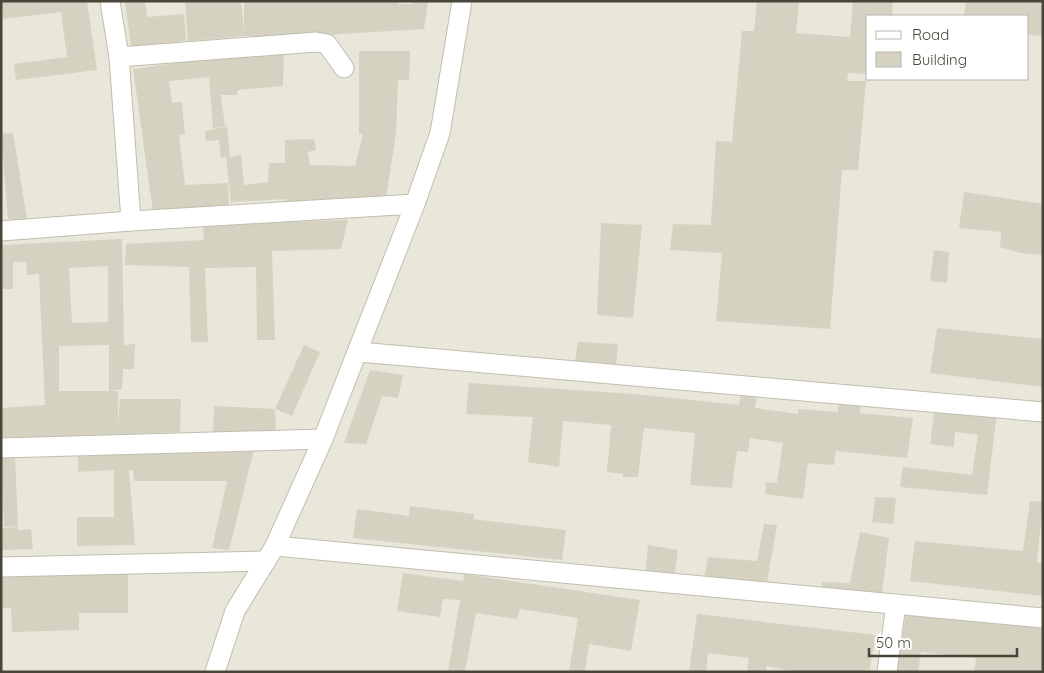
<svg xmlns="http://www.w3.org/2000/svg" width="1044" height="673" font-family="Quicksand,sans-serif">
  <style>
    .residential { fill: #e8e7da; fill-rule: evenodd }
    .building { fill: #d6d2c1; fill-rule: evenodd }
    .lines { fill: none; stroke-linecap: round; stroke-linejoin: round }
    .minor-casing { stroke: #c0beae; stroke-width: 21 }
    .minor { stroke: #fff; stroke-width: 19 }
  </style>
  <rect width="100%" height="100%" fill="#f5f4eb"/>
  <path class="residential" d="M 1,1 L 1043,1 L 1043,672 L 1,672 ZM 868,16 L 1028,16 L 1028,79 L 868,79 Z"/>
  <g class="building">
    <polygon points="1,1 87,1 97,70 16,80 14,64 67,57 61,12 1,19"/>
    <polygon points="125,1 145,1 147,17 184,14 186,41 131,47"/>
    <polygon points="204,1 241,1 244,31 244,1 398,1 398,4 413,4 413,1 428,1 424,29 309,36 244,36 188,41 185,3"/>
    <polygon points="757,1 799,1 796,33 850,37 853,1 893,1 892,16 868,16 868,74 848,73 847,81 866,81 858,170 842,170 830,329 716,321 722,253 670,250 673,224 711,225 716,141 732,142 742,31 754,31"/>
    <polygon points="966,1 1043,1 1043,36 1028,35 1028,16 964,16"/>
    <polygon points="284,51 283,86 237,90 237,95 221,95 225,126 213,128 209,77 169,81 172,103 182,102 185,134 179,135 185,185 228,183 229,207 153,212 133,69 217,57"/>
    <polygon points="359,51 410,51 409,80 398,80 396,134 386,197 286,203 286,199 231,202 226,157 221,158 219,140 206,141 205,131 227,126 230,157 241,155 244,185 268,182 269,163 285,163 285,140 314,139 316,150 308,152 310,165 355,166 363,134 359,134"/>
    <polygon points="13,133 27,219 8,219 1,134"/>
    <polygon points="964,192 1043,204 1043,255 1021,253 1000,247 1001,232 959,228"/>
    <polygon points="348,220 341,249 272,251 275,340 257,340 256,267 205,268 208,342 191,342 189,267 125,265 126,244 204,240 203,225"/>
    <polygon points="601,223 642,225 633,318 597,315"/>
    <path d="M 122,239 L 124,345 L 135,344 L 134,369 L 123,369 L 122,389 L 109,391 L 118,391 L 118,425 L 120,399 L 181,399 L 180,432 L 1,439 L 1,408 L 45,405 L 39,274 L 27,275 L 26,262 L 13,262 L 13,289 L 1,289 L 1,245 ZM 108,266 L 108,322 L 72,323 L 69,268 ZM 109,345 L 109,391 L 59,391 L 59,346 Z"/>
    <polygon points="934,250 949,252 947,283 930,281"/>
    <polygon points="937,328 1043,339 1043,387 930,373"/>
    <polygon points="578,342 618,344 616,364 575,361"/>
    <polygon points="304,345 320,352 292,416 275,409 276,438 213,438 214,406 275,409"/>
    <polygon points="370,370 403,375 398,398 382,396 366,444 344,443"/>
    <polygon points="469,383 634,394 739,405 741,394 757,396 755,408 798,414 798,409 838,412 839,401 861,403 860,413 913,418 907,458 836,451 834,465 808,463 803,499 765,494 766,482 777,483 783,443 750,438 748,452 737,451 732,488 690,485 695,433 644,428 638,477 623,477 623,474 607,472 611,425 563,421 559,467 528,462 533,417 466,414"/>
    <polygon points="936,400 998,405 987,495 900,487 903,467 972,475 978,435 955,432 954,447 930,444"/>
    <polygon points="254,449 229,550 212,548 227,481 134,481 133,470 129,470 135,545 77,546 77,517 114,517 114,470 78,472 78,451"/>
    <polygon points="15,456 18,526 4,527 1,457"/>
    <polygon points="875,497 896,498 893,524 872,522"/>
    <polygon points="1030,501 1043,502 1037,562 1043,563 1043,596 910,581 915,541 1023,551"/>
    <polygon points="410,506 474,514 473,519 566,530 562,560 353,538 357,509 409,516"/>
    <polygon points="764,524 777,525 765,594 703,585 708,557 757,561"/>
    <polygon points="18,527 18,530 31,529 33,549 1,550 1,528"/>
    <polygon points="860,532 889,538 880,609 820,603 822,582 850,583"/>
    <polygon points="648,545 678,550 674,579 645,575"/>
    <polygon points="128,568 128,613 79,613 79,630 12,632 11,608 1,608 1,573"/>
    <polygon points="403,573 463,581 464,574 640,600 631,651 589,644 585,672 569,672 578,618 520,609 523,596 517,619 476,613 465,672 448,672 460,600 443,599 440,617 397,611"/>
    <polygon points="907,609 1043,625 1043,672 974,672 976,658 921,652 918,672 896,672"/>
    <polygon points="697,614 876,635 869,672 786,672 786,670 766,666 766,672 747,672 749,658 708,653 706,672 689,672"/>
  </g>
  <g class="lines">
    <defs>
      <g id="minor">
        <polyline points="119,57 316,42 327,44 344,68"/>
        <polyline points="131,221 415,204"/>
        <polyline points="1,231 131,221 119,57 110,1"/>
        <polyline points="359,352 1043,412"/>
        <polyline points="1,448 323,439"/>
        <polyline points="275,546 1043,618"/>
        <polyline points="1,567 266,561"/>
        <polyline points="215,672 235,611 275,546 323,439 415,204 440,133 462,1"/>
        <polyline points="887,672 896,604"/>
      </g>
    </defs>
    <use href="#minor" class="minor-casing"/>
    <use href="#minor" class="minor"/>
  </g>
  <rect width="1044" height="673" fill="none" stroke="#494639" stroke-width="5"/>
  <rect x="866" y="15" width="162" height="65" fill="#ffffff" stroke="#b6b5b0"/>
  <rect x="876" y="31" width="25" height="8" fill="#ffffff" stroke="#b6b5b0"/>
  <text x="912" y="40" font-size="15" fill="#494639">Road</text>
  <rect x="876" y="52" width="25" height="15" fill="#d6d2c1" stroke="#b6b5b0"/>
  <text x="912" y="65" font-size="15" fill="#494639">Building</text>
  <path d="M869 648v8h148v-8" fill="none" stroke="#494639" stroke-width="2.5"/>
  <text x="876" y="648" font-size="15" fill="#494639" stroke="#ffffff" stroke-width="4" paint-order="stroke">50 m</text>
</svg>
